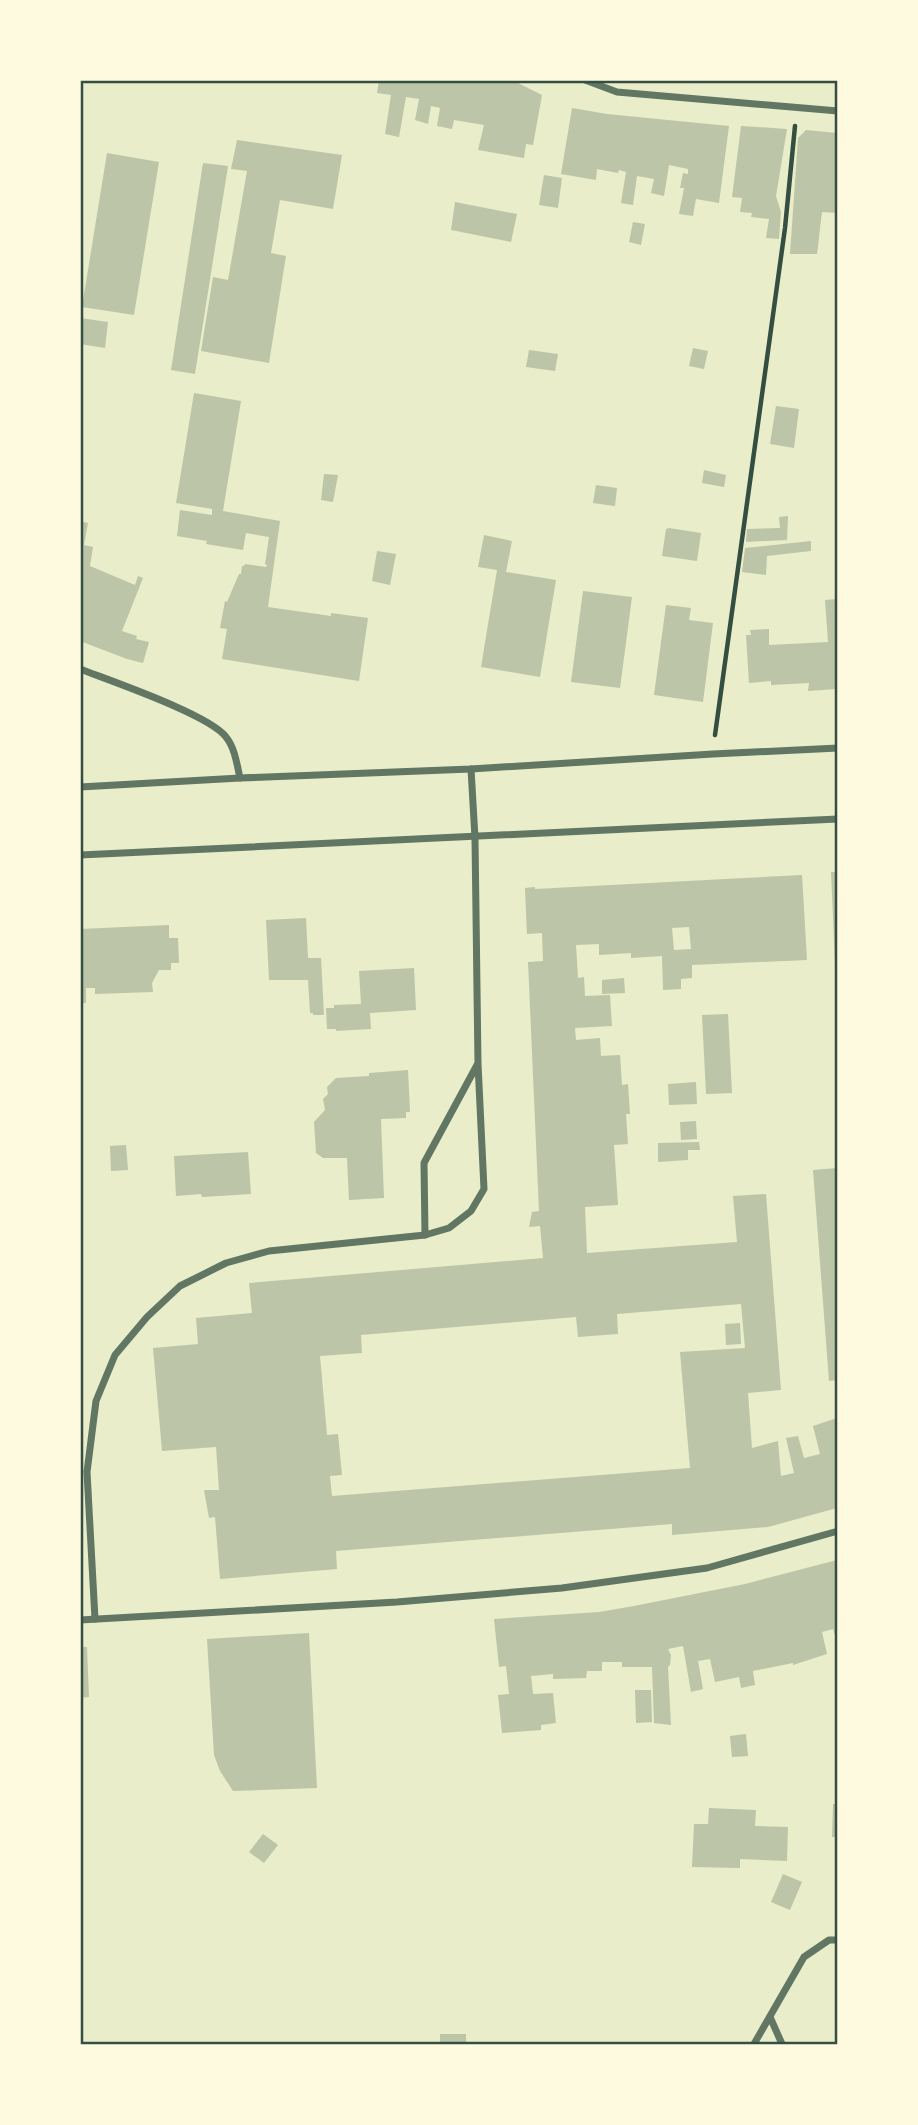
<svg xmlns="http://www.w3.org/2000/svg" width="918" height="2125" font-family="Barlow,sans-serif">
  <style>
    .building { fill: #bcc5a7; fill-rule: evenodd }
    .lines { fill: none; stroke-linecap: round; stroke-linejoin: round }
    .path { stroke: #344e41; stroke-width: 4.5 }
    .minor { stroke: #617663; stroke-width: 7 }
    .neatline { fill: none; stroke: #344e41; stroke-width: 2.5 }
  </style>
  <rect width="100%" height="100%" fill="#e9edc9"/>
  <g class="building">
    <polygon points="379,80 512,80 542,95 533,145 526,144 524,158 478,150 484,125 454,120 452,129 437,126 440,108 431,106 428,124 415,120 419,99 406,97 399,137 385,134 391,95 377,93"/>
    <polygon points="572,108 607,114 729,126 719,203 696,199 693,216 679,214 684,188 680,188 683,173 688,174 688,169 669,165 664,196 651,193 654,179 637,176 633,205 621,203 626,172 619,170 618,173 597,169 596,180 561,174"/>
    <polygon points="741,126 787,129 776,196 781,212 779,239 766,238 769,219 751,217 752,213 740,212 742,198 732,197"/>
    <polygon points="806,130 837,133 837,213 822,212 817,254 790,254 798,138"/>
    <polygon points="237,140 342,155 333,209 280,200 271,253 286,256 269,363 201,351 213,277 228,280 247,171 231,169"/>
    <polygon points="107,153 159,162 134,315 82,307"/>
    <polygon points="203,163 228,166 195,374 171,370"/>
    <polygon points="544,175 562,178 558,208 539,205"/>
    <polygon points="455,202 517,214 511,242 451,230"/>
    <polygon points="633,222 645,224 641,245 629,242"/>
    <polygon points="80,318 108,322 105,348 80,344"/>
    <polygon points="693,348 708,351 704,369 689,366"/>
    <polygon points="529,350 558,354 555,371 526,367"/>
    <polygon points="194,393 241,401 223,511 280,521 268,607 331,616 331,613 368,618 359,681 222,659 227,629 220,628 225,601 227,602 239,574 241,574 242,566 244,566 245,564 266,567 267,565 265,564 269,537 246,533 243,550 206,544 207,541 177,536 180,510 212,515 212,509 176,503"/>
    <polygon points="776,406 799,409 794,448 770,444"/>
    <polygon points="704,470 726,475 724,487 702,483"/>
    <polygon points="324,474 338,475 333,502 321,500"/>
    <polygon points="596,485 617,488 615,506 593,503"/>
    <polygon points="788,516 787,540 746,542 747,529 780,528 779,517"/>
    <polygon points="80,521 88,523 84,545 93,547 90,566 135,585 138,576 143,578 122,631 137,636 136,639 149,642 143,663 127,659 80,641"/>
    <polygon points="669,528 701,533 697,561 662,556 666,529"/>
    <polygon points="484,535 512,541 506,572 556,580 540,677 481,667 497,570 478,567"/>
    <polygon points="811,541 811,551 767,556 766,575 742,572 745,548"/>
    <polygon points="377,551 396,554 390,585 372,581"/>
    <polygon points="583,591 632,597 620,688 571,682"/>
    <polygon points="837,599 837,689 808,691 809,683 771,685 771,681 749,683 746,635 751,635 750,630 769,629 769,645 828,642 825,600"/>
    <polygon points="666,605 691,608 689,620 713,623 703,702 654,695"/>
    <polygon points="831,872 837,872 837,964 835,964"/>
    <path d="M 802,875 L 807,960 L 692,965 L 692,978 L 681,979 L 681,989 L 663,990 L 662,956 L 631,958 L 631,953 L 599,955 L 599,944 L 576,945 L 578,978 L 584,977 L 585,996 L 610,995 L 612,1026 L 575,1028 L 576,1040 L 600,1038 L 601,1056 L 620,1055 L 622,1085 L 628,1084 L 630,1114 L 626,1114 L 628,1144 L 614,1145 L 618,1205 L 585,1207 L 587,1253 L 737,1242 L 733,1196 L 766,1194 L 781,1390 L 748,1393 L 752,1448 L 778,1441 L 781,1476 L 794,1473 L 786,1438 L 798,1436 L 804,1458 L 820,1454 L 813,1426 L 837,1418 L 837,1508 L 768,1527 L 672,1535 L 672,1524 L 336,1551 L 337,1569 L 220,1579 L 215,1517 L 209,1518 L 204,1490 L 219,1490 L 216,1447 L 162,1451 L 153,1348 L 198,1344 L 196,1318 L 252,1313 L 249,1283 L 543,1258 L 540,1226 L 529,1227 L 532,1212 L 539,1211 L 528,962 L 543,961 L 542,933 L 527,934 L 525,888 L 535,887 L 535,889 ZM 689,927 L 691,949 L 674,950 L 672,928 ZM 741,1304 L 745,1348 L 680,1352 L 690,1468 L 332,1496 L 330,1476 L 342,1475 L 338,1434 L 327,1435 L 320,1356 L 362,1353 L 361,1335 L 576,1317 L 578,1337 L 618,1334 L 617,1314 Z"/>
    <polygon points="306,918 308,958 321,958 324,1015 313,1015 313,1013 310,1013 308,980 269,980 266,920"/>
    <polygon points="169,925 169,938 178,938 179,963 171,963 171,970 159,970 152,983 153,992 95,994 95,988 86,988 86,1003 80,1003 80,929"/>
    <polygon points="414,968 416,1010 370,1013 371,1029 336,1031 336,1029 327,1029 326,1008 334,1008 334,1005 361,1004 359,971"/>
    <polygon points="624,978 625,993 602,994 602,980"/>
    <polygon points="728,1014 732,1093 706,1094 702,1015"/>
    <polygon points="408,1070 410,1112 406,1112 406,1118 381,1119 384,1198 349,1200 347,1158 323,1158 316,1153 314,1122 325,1110 323,1099 328,1094 327,1087 336,1078 369,1076 369,1073"/>
    <polygon points="696,1082 697,1104 669,1105 668,1084"/>
    <polygon points="696,1121 697,1139 681,1140 680,1122"/>
    <polygon points="699,1142 700,1150 688,1150 688,1160 658,1162 658,1143"/>
    <polygon points="126,1145 128,1170 111,1171 110,1146"/>
    <polygon points="248,1152 251,1194 202,1197 201,1194 176,1196 174,1156"/>
    <polygon points="837,1168 837,1380 829,1381 813,1170"/>
    <polygon points="740,1323 741,1344 726,1345 725,1324"/>
    <polygon points="837,1560 837,1642 833,1629 822,1632 827,1654 793,1665 793,1663 753,1671 755,1685 741,1688 739,1677 715,1682 710,1659 698,1661 703,1689 691,1692 683,1646 668,1649 671,1655 670,1665 668,1667 671,1725 654,1723 652,1667 622,1667 622,1662 602,1662 602,1671 587,1671 586,1678 553,1679 553,1674 531,1676 533,1694 553,1693 556,1723 541,1725 541,1730 502,1733 498,1695 509,1694 506,1666 499,1667 494,1619 599,1612 634,1606 745,1584"/>
    <polygon points="309,1633 317,1788 233,1791 220,1771 214,1755 207,1639"/>
    <polygon points="80,1647 87,1647 89,1697 80,1698"/>
    <polygon points="635,1690 651,1690 652,1722 636,1723"/>
    <polygon points="746,1734 748,1756 732,1757 730,1736"/>
    <polygon points="833,1804 837,1804 837,1837 832,1837"/>
    <polygon points="709,1808 756,1810 755,1826 788,1827 787,1861 740,1859 740,1868 692,1867 694,1824 708,1824"/>
    <polygon points="263,1834 278,1845 264,1863 249,1852"/>
    <polygon points="783,1874 802,1882 790,1910 771,1902"/>
    <rect x="440" y="2034" width="26" height="10"/>
  </g>
  <g class="lines">
    <polyline class="path" points="715,735 785,228 795,126"/>
    <g class="minor">
      <polyline points="585,80 617,92 838,111"/>
      <path d="M 80,669 C 111,681 210,715 226,737 C 235,748 237,765 240,778"/>
      <polyline points="80,787 240,778 471,769 713,754 838,748"/>
      <polyline points="80,855 838,819"/>
      <polyline points="425,1235 424,1163 477,1065"/>
      <polyline points="95,1619 87,1472 96,1401 115,1355 147,1317 180,1286 226,1263 269,1251 425,1235 449,1228 471,1211 484,1189 478,1064 475,838 471,769"/>
      <polyline points="80,1620 397,1602 562,1588 707,1568 838,1531"/>
      <polyline points="770,2017 782,2044"/>
      <polyline points="754,2044 804,1957 829,1940 838,1940"/>
    </g>
  </g>
  <rect width="918" height="2125" fill="none" stroke="#fefae0" stroke-width="164"/>
  <rect x="82" y="82" width="754" height="1961" class="neatline"/>
</svg>
